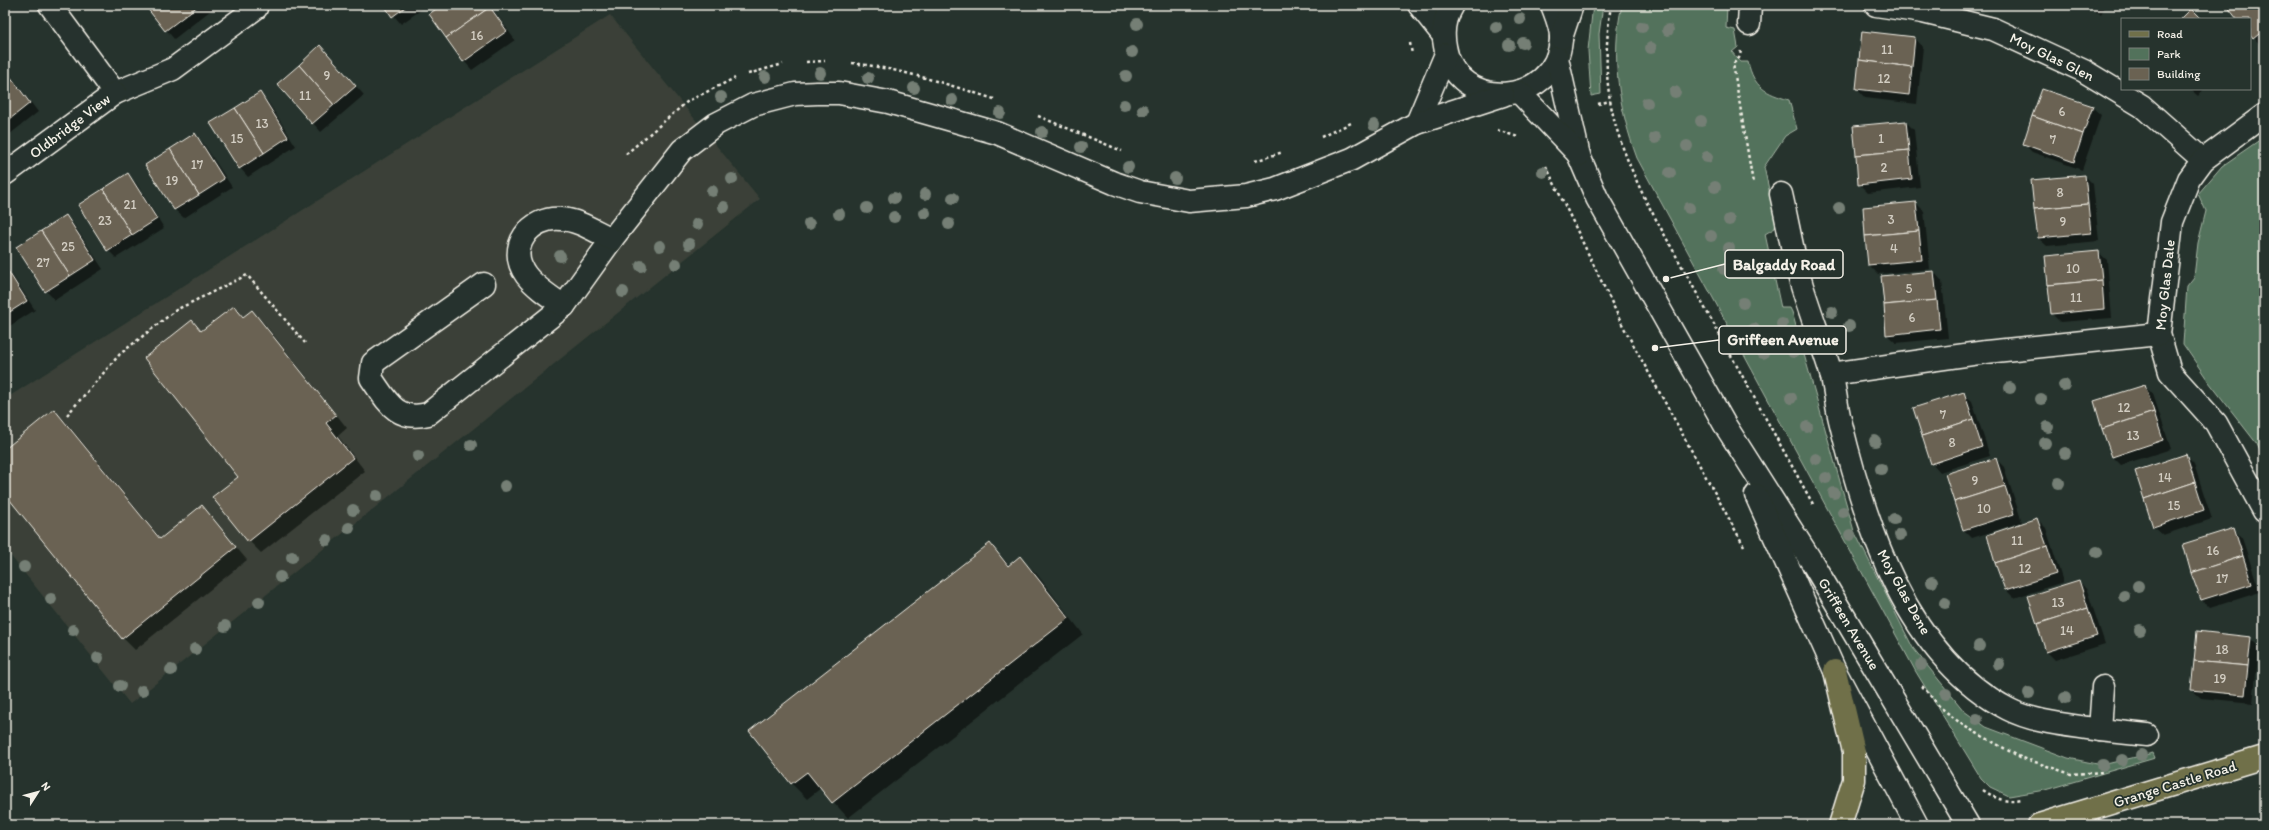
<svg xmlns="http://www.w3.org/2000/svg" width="2269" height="830" font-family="Itim,sans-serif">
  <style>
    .built { fill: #3a4138 }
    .green { fill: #52725b; stroke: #a3b2a2 }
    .shadow { fill: #0007 }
    .building { fill: #6a6252; stroke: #f4f1e8 }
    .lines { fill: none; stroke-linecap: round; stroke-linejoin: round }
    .minor-casing { stroke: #f4f1e8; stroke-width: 25 }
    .major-casing { stroke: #f4f1e8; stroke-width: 25 }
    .path { stroke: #f4f1e8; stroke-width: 2.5; stroke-dasharray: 3 3; stroke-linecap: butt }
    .minor { stroke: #26332d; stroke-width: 22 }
    .major { stroke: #70704a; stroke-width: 22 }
    .tree { fill: #747f75 }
    .labels { text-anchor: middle; stroke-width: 3.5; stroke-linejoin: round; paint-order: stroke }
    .number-label { font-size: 13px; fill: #d2cdc2 }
    .street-label { font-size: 15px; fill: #f4f1e8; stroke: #26332d }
    .leader { fill: none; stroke: #f4f1e8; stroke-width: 1.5 }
    .callout-dot { fill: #f4f1e8; stroke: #26332d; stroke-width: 1.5 }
    .callout { fill: #26332d; stroke: #f4f1e8; stroke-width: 1.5 }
    .callout-label { font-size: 16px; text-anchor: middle; font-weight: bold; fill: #f4f1e8 }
  </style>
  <rect width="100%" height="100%" fill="#26332d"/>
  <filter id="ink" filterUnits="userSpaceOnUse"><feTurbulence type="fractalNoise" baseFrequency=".025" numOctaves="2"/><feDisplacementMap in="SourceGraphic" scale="8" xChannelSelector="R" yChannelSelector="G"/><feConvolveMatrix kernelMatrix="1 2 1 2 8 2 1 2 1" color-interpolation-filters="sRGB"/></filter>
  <g filter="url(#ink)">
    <polygon class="built" points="610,15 760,199 130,704 5,549 5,399"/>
    <g class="green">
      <polygon points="1593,5 1603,5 1599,34 1601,94 1591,96 1588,50"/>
      <path d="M 1622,5 L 1727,5 L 1726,28 L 1735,30 L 1738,47 L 1732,52 L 1740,62 L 1748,62 C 1754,88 1766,93 1789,100 L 1797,129 L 1785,136 L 1764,167 L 1776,221 L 1775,228 L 1765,234 L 1781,308 L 1790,308 L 1792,312 L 1854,531 L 1913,648 L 1964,711 L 1986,727 L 2068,758 L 2102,765 L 2153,753 L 2155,758 L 2045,790 L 2009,796 L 1990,787 L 1981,778 L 1916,672 L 1637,158 C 1619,109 1610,57 1622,5 Z"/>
      <polygon points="2264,137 2264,460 2257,444 2209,382 2183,344 2187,286 2194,277 2198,243 2206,211 2198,194 2222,166"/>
    </g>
    <g class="shadow">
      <polygon points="146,5 214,5 215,7 174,39"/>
      <polygon points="385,5 428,5 401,24"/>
      <polygon points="444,5 490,5 515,40 472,70 464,61 430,14"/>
      <polygon points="2082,5 2106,5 2101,14"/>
      <polygon points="2227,5 2264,5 2264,45 2262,47 2250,33 2250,19 2239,19"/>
      <polygon points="1863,32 1915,38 1923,47 1917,104 1865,98 1857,89"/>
      <polygon points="320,46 364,95 321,132 278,84"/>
      <polygon points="5,68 38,112 5,138"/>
      <polygon points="2190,89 2204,89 2198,96"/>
      <polygon points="259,93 268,102 296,146 248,177 240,168"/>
      <polygon points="2092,107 2101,115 2082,170 2032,152 2024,144"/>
      <polygon points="1906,122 1914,130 1920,187 1868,193 1859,184"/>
      <polygon points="195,134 203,143 232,187 184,218 175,210 147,165"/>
      <polygon points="128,175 136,183 164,228 116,258 108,250"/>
      <polygon points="2085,176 2093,184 2099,241 2047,246 2038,238"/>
      <polygon points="1916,203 1924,211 1930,269 1878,274 1869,265 1864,208"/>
      <polygon points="66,217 74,225 103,269 55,300 46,291 18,247"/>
      <polygon points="2098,252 2107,260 2112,318 2060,322 2052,314"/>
      <polygon points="5,264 35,310 5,329"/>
      <polygon points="1934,272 1942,281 1948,338 1896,343 1887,335"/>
      <polygon points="234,307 244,317 251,311 264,323 347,428 338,436 365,471 261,553 249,541 239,477 192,321 203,332"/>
      <polygon points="2144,386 2153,394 2171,449 2121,465 2113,457"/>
      <polygon points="1963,393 1972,401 1990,456 1940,472 1932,463"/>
      <polygon points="54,410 66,422 161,539 202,507 247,560 135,650 123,638 5,493 5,450"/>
      <polygon points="2186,456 2194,464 2212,519 2163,535 2154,527"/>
      <polygon points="1996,459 2004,467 2022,522 1972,538 1964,530"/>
      <polygon points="2037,519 2046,528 2063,582 2014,598 2006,590 1988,535"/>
      <polygon points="2233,529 2242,538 2260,592 2210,608 2202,600 2184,545"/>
      <polygon points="990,544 1010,566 1020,558 1036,573 1083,634 848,818 821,788 807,799 792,784 751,731"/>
      <polygon points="2079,581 2087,590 2105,644 2055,660 2047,652"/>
      <polygon points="2250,638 2259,647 2253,703 2201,698 2192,690"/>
    </g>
    <g class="building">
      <polygon points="150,5 199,5 165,31 147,8"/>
      <polygon points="384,5 408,5 392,17"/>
      <polygon points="442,5 488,5 490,7 446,38 429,14"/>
      <polygon points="2226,5 2264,5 2264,30 2253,39 2250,35 2250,19 2237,19"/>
      <polygon points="490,7 507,31 463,62 446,38"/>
      <polygon points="2191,9 2201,19 2181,19"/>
      <polygon points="1862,31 1915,37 1912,67 1859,60"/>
      <polygon points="320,45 356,86 334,105 299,65"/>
      <polygon points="1859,60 1912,67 1909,95 1856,89"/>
      <polygon points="299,65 334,105 312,124 277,84"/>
      <polygon points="5,70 13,80 5,86"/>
      <polygon points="13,80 30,103 5,123 5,86"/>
      <polygon points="2042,89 2093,106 2083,134 2032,116"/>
      <polygon points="260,92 288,137 264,153 235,108"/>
      <polygon points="235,108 264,153 239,169 210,123"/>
      <polygon points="2032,116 2083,134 2074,162 2023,144"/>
      <polygon points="1906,121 1909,150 1856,155 1853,126"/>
      <polygon points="195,133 224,179 199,195 170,149"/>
      <polygon points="170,149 199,195 174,210 145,165"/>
      <polygon points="1909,150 1912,179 1858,185 1856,155"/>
      <polygon points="128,173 157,219 132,235 103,189"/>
      <polygon points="2085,175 2088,204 2034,209 2031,180"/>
      <polygon points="103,189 132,235 107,251 78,205"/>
      <polygon points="1916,202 1919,231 1865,236 1863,207"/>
      <polygon points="2088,204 2091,233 2038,238 2034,209"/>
      <polygon points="66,215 95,260 70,276 41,231"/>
      <polygon points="41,231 70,276 45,292 16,247"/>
      <polygon points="1919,231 1922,260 1868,265 1865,236"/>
      <polygon points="2099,251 2102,280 2048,285 2045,256"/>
      <polygon points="5,266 27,301 5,315"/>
      <polygon points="1934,271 1937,300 1884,305 1881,276"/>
      <polygon points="2102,280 2104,309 2051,314 2048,285"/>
      <polygon points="1937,300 1940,329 1886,335 1884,305"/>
      <polygon points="234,306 243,317 252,310 336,415 326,423 353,458 248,542 212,497 238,477 144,358 192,320 201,331"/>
      <polygon points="2145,385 2154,412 2102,429 2094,401"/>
      <polygon points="1964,392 1973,419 1922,436 1913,408"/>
      <polygon points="54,409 160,539 202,505 236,547 122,639 5,494 5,449"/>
      <polygon points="2154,412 2163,440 2112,457 2102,429"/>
      <polygon points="1973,419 1982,447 1931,464 1922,436"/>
      <polygon points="2186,454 2195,482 2144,499 2135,471"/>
      <polygon points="1996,458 2005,486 1954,502 1945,474"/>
      <polygon points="2195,482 2204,510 2153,527 2144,499"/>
      <polygon points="2005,486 2014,514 1963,530 1954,502"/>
      <polygon points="2037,518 2047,546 1995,563 1987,535"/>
      <polygon points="2234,528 2243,556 2191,573 2183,544"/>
      <polygon points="990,543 1008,566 1020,556 1069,618 832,803 807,772 791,784 749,731"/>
      <polygon points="2047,546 2056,574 2005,590 1995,563"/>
      <polygon points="2243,556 2252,584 2201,600 2191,573"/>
      <polygon points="2079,580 2088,608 2037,624 2028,596"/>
      <polygon points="2088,608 2097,636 2046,652 2037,624"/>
      <polygon points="2197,631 2251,637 2248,666 2194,661"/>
      <polygon points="2194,661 2248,666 2245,695 2191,690"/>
    </g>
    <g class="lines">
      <defs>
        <g id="minor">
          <polyline points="50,5 115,93 173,69 256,8"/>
          <polyline points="1419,5 1443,35"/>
          <path d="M 1452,5 C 1444,18 1442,31 1445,46 C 1455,113 1555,108 1561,40 C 1562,29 1556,16 1552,5"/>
          <polyline points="1876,5 1923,12 1993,29 2084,71 2142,106 2203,160"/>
          <polyline points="1749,24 1750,5"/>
          <polyline points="1561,38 1572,5"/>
          <polyline points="1557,58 1579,156 1597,198 1725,425 1810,559 1968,825"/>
          <polyline points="1519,92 1579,155"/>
          <polyline points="2264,115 2203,160 2189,179 2172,222 2159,334 2170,372 2216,423 2264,511"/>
          <polyline points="1417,123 1446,54"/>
          <polyline points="5,174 115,93"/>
          <path d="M 1781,194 C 1788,224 1793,256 1802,286 C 1811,315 1822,344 1831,373 C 1835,388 1836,404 1840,420 C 1865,524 1906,656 2008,709 C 2035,723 2070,725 2100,730"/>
          <path d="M 484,284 L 373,363 L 371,378 C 387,401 396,422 428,414 L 564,306 L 612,239 L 682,150 L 716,124 L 753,105 L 795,94 L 817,93 L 839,93 L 888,102 L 997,133 L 1114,183 L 1140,192 L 1189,201 L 1246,196 L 1275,189 L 1352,159 L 1417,123 L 1503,95"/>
          <path d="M 564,306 C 551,297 536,288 526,275 C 506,248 530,216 561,219 C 579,220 596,232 612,239"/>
          <polyline points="1831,374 1986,352 2159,334"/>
          <polyline points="1756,495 1835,671 1917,825"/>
          <polyline points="2103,687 2100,730 2147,735"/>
        </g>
        <g id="major">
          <polyline points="1835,671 1854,752 1854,780 1840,825"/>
          <polyline points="2039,825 2264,757"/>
        </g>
      </defs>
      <use href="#minor" class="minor-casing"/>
      <use href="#major" class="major-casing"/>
      <g class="path">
        <path d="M 1611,5 C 1599,86 1612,131 1647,203 L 1814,506"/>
        <polyline points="1410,43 1412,54"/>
        <polyline points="1741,51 1739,58 1733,64 1753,183"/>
        <polyline points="806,62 825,61"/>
        <path d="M 852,63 C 901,69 947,84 994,99"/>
        <polyline points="748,74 783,64"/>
        <polyline points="1598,104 1610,101"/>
        <polyline points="1038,116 1122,151"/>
        <polyline points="1497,130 1518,137"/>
        <polyline points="1321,137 1351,123"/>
        <polyline points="626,154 688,101 735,78"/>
        <polyline points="1255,161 1283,152"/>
        <polyline points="1546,166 1623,326 1744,546"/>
        <polyline points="67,415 120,354 176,310 247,275 305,343"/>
        <polyline points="1922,686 1940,707 1964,726 2020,757 2071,774 2105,772"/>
        <path d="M 1983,790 C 1996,799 2006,803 2021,800"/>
      </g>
      <use href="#minor" class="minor"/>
      <use href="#major" class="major"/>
    </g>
    <g class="tree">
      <circle cx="1520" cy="19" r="6"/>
      <circle cx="1137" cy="24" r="6"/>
      <circle cx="1496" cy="27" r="6"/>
      <circle cx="1642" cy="27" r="6"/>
      <circle cx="1668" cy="30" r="6"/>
      <circle cx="1523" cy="43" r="6"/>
      <circle cx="1509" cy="45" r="6"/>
      <circle cx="1651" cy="48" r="6"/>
      <circle cx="1132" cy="52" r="6"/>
      <circle cx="820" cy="73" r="6"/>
      <circle cx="1126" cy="76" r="6"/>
      <circle cx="765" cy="77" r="6"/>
      <circle cx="868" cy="78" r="6"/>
      <circle cx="914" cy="88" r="6"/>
      <circle cx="1675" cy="92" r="6"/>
      <circle cx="721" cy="97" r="6"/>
      <circle cx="952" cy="100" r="6"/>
      <circle cx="1647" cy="103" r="6"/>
      <circle cx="1124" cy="105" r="6"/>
      <circle cx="1143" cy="110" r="6"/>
      <circle cx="1000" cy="113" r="6"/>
      <circle cx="1701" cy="121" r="6"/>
      <circle cx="1374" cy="125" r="6"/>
      <circle cx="1042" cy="132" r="6"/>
      <circle cx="1655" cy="138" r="6"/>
      <circle cx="1687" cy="146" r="6"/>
      <circle cx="1081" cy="147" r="6"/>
      <circle cx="1707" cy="157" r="6"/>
      <circle cx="1128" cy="167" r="6"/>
      <circle cx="1543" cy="172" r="6"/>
      <circle cx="1670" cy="173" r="6"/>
      <circle cx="1175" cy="178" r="6"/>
      <circle cx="732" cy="179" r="6"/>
      <circle cx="1715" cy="187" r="6"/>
      <circle cx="712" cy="191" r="6"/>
      <circle cx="925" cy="194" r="6"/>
      <circle cx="894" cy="198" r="6"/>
      <circle cx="953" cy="198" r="6"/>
      <circle cx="724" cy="207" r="6"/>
      <circle cx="867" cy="208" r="6"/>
      <circle cx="1689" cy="208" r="6"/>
      <circle cx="1839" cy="208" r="6"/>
      <circle cx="925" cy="213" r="6"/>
      <circle cx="839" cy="214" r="6"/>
      <circle cx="894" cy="217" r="6"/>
      <circle cx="1729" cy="220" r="6"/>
      <circle cx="697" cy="224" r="6"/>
      <circle cx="809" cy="224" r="6"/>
      <circle cx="949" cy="224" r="6"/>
      <circle cx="1711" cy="236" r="6"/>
      <circle cx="689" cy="244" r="6"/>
      <circle cx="660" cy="246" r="6"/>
      <circle cx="1729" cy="248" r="6"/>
      <circle cx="560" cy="256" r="6"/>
      <circle cx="676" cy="264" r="6"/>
      <circle cx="641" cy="266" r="6"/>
      <circle cx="1724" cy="269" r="6"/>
      <circle cx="623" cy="292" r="6"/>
      <circle cx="1743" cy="303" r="6"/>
      <circle cx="1832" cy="312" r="6"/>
      <circle cx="1782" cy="324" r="6"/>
      <circle cx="1849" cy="326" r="6"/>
      <circle cx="1754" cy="329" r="6"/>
      <circle cx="1793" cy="352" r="6"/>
      <circle cx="1763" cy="353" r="6"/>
      <circle cx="2064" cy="385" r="6"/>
      <circle cx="2010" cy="388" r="6"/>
      <circle cx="1791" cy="398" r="6"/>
      <circle cx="2041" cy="399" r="6"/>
      <circle cx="1807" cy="427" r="6"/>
      <circle cx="2048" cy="427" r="6"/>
      <circle cx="1875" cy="441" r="6"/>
      <circle cx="2045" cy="443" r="6"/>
      <circle cx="471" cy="445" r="6"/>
      <circle cx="2065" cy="453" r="6"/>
      <circle cx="418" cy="456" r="6"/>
      <circle cx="1816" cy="459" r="6"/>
      <circle cx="1881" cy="469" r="6"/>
      <circle cx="1826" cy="478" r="6"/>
      <circle cx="2059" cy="483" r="6"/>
      <circle cx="505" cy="486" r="6"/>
      <circle cx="1834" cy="493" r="6"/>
      <circle cx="377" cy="496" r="6"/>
      <circle cx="353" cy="510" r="6"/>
      <circle cx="1843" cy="512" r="6"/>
      <circle cx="1894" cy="519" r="6"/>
      <circle cx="349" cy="528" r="6"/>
      <circle cx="1850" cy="535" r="6"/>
      <circle cx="1900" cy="535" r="6"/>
      <circle cx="327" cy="540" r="6"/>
      <circle cx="2097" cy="552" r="6"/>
      <circle cx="292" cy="557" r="6"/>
      <circle cx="24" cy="567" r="6"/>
      <circle cx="280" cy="577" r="6"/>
      <circle cx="1932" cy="582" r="6"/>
      <circle cx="2138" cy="586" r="6"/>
      <circle cx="2124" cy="596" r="6"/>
      <circle cx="51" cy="599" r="6"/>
      <circle cx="259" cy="602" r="6"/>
      <circle cx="1945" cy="603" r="6"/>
      <circle cx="225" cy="626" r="6"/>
      <circle cx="73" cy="630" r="6"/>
      <circle cx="2140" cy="630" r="6"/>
      <circle cx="1979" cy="646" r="6"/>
      <circle cx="195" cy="649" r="6"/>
      <circle cx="98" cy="658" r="6"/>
      <circle cx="1999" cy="664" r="6"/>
      <circle cx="1921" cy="665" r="6"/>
      <circle cx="171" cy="670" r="6"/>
      <circle cx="120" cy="686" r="6"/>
      <circle cx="142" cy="691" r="6"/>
      <circle cx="2029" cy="693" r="6"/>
      <circle cx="1946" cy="694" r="6"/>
      <circle cx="2065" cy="698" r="6"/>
      <circle cx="1977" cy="719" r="6"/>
      <circle cx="2141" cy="755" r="6"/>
      <circle cx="2122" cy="760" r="6"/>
      <circle cx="2103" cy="765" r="6"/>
    </g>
  </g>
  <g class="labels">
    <g class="number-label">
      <text x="477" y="40">16</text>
      <text x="1887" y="54">11</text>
      <text x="327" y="80">9</text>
      <text x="1884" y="83">12</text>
      <text x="305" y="100">11</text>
      <text x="2062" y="116">6</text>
      <text x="262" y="128">13</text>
      <text x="237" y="143">15</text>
      <text x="1881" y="143">1</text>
      <text x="2053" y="144">7</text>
      <text x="197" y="169">17</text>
      <text x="1884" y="172">2</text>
      <text x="172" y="185">19</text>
      <text x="2060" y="197">8</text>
      <text x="130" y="209">21</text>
      <text x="1891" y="224">3</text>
      <text x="105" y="225">23</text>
      <text x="2063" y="226">9</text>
      <text x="68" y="251">25</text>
      <text x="1894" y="253">4</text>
      <text x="43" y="267">27</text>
      <text x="2073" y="273">10</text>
      <text x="1909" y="293">5</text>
      <text x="2076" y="302">11</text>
      <text x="1912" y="322">6</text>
      <text x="2124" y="412">12</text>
      <text x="1943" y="419">7</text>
      <text x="2133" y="440">13</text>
      <text x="1952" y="447">8</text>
      <text x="2165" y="482">14</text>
      <text x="1975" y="485">9</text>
      <text x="2174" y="510">15</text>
      <text x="1984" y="513">10</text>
      <text x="2017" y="545">11</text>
      <text x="2213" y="555">16</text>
      <text x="2025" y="573">12</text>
      <text x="2222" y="583">17</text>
      <text x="2058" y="607">13</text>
      <text x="2067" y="635">14</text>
      <text x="2222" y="654">18</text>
      <text x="2220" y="683">19</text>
    </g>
    <g class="street-label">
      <text transform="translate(2052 57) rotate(26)" y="5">Moy Glas Glen</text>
      <text transform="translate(70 126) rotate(-37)" y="5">Oldbridge View</text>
      <text transform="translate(2165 285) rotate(-84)" y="5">Moy Glas Dale</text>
      <text transform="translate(1904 592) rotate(61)" y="5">Moy Glas Dene</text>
      <text transform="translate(1849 624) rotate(59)" y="5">Griffeen Avenue</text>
      <text transform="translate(2175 784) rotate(-17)" y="5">Grange Castle Road</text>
    </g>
  </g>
  <path class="leader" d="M1666 279L1725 264M1655 348L1719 340"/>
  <g class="callout-dot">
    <circle cx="1666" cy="279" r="4"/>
    <circle cx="1655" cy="348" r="4"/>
  </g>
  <g class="callout">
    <rect x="1725" y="250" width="118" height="28" rx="4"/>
    <rect x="1719" y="326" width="127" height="28" rx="4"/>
  </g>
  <g class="callout-label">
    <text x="1784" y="270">Balgaddy Road</text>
    <text x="1783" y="345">Griffeen Avenue</text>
  </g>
  <rect width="2269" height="830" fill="none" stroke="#26332d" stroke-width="20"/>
  <rect x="10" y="10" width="2249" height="810" fill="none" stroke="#f4f1e8" stroke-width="1.5" filter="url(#ink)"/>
  <rect x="2121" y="18" width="130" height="72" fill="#26332d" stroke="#787f78"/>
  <rect x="2129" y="31" width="20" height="6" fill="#70704a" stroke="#787f78"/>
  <text x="2157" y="38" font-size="12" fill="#f4f1e8">Road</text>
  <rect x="2129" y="48" width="20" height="12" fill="#52725b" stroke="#787f78"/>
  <text x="2157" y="58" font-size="12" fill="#f4f1e8">Park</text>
  <rect x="2129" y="68" width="20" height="12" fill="#6a6252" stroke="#787f78"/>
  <text x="2157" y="78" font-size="12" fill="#f4f1e8">Building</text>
  <g transform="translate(38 792) rotate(54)" stroke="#26332d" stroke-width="3" paint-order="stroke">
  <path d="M0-3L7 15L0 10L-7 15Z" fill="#f4f1e8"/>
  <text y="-6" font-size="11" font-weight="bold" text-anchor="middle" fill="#f4f1e8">N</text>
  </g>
</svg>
